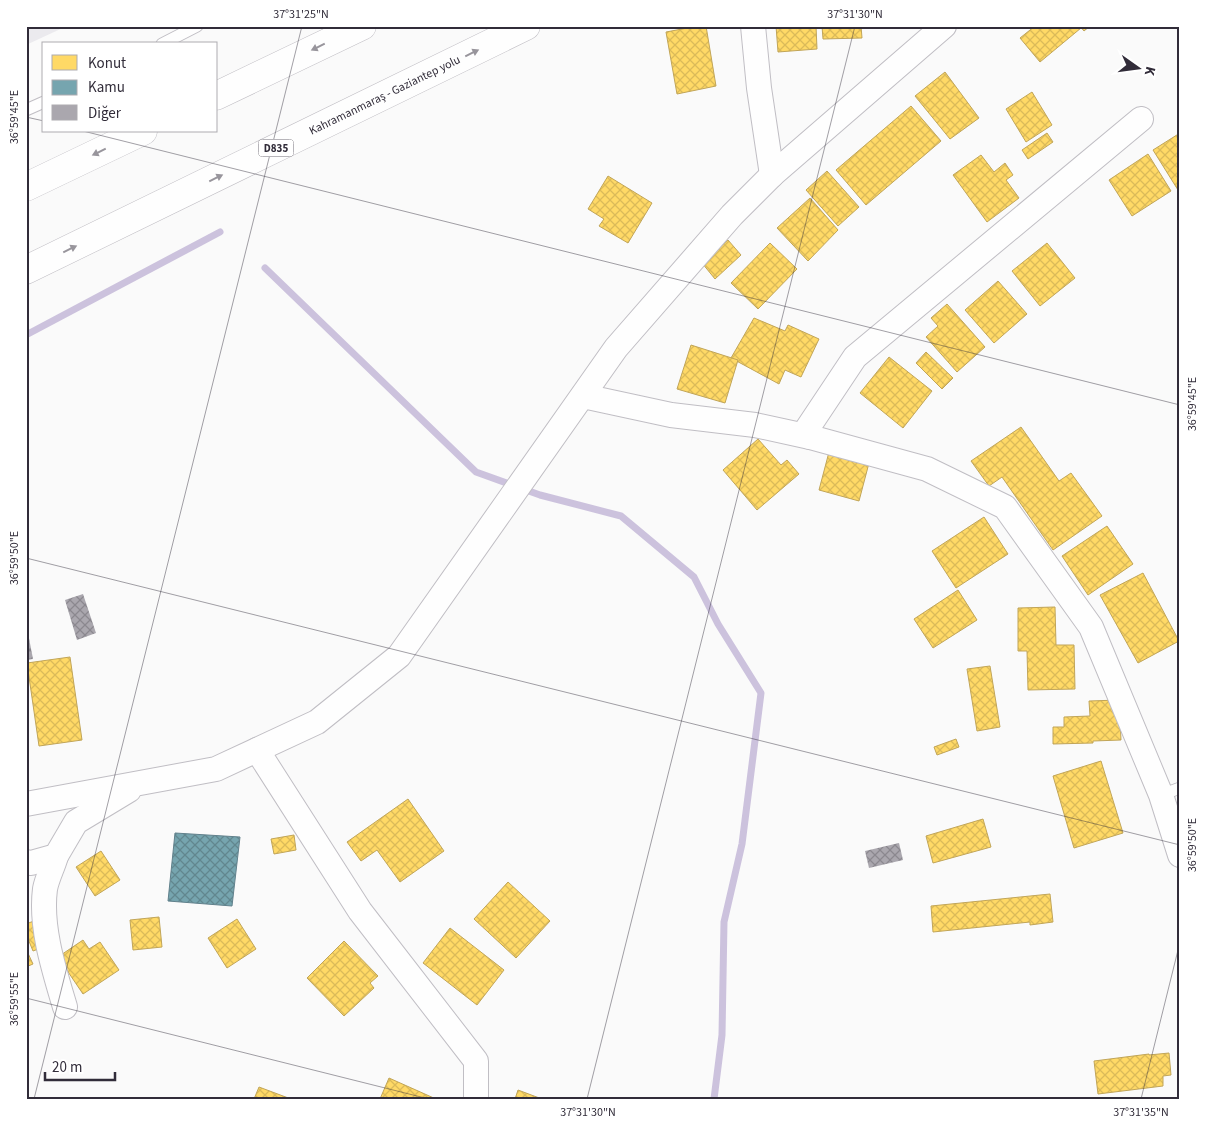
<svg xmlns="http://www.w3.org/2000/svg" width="1206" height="1125" font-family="'Source Sans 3',sans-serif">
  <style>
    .built { fill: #ebeaee }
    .homes { fill: url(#homes-cross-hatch); stroke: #c1a558 }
    .public { fill: url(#public-cross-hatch); stroke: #61818c }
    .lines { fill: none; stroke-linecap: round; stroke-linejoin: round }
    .stream { stroke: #ccc2dd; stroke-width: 7 }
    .building { fill: url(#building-cross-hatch) }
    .lane-casing { stroke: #c0bec4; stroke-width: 13 }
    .street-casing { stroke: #c0bec4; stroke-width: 26 }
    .highway-casing { stroke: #c0bec4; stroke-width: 29 }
    .lane { stroke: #fefefe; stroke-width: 11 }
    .street { stroke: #fefefe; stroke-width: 24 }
    .highway { stroke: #fefefe; stroke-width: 28 }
    .oneway { fill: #98959c }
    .ticks { fill: none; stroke: #312c39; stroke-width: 1; stroke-opacity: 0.45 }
    .labels { text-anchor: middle; stroke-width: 5; stroke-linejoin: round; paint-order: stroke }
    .shield { fill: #fff; stroke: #6f6b74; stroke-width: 1 }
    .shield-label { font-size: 11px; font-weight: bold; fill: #312c39 }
    .street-label { font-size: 12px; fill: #312c39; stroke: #fff }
    .neatline { fill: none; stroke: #312c39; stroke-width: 2 }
    .ticks-label { font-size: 12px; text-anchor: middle; fill: #312c39 }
  </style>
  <defs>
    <pattern id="homes-cross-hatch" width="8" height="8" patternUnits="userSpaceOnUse" patternTransform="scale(1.25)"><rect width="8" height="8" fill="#ffd966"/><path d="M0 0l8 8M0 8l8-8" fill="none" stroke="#dbba59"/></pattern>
    <pattern id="public-cross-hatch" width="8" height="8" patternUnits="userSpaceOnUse" patternTransform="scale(1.25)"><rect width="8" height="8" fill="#76a5af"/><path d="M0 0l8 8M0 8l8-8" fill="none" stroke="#61878f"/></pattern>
    <pattern id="building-cross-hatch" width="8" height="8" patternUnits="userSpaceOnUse" patternTransform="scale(1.25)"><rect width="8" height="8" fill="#aaa7ae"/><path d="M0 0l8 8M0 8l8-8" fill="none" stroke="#8b888f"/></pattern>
  </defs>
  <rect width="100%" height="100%" fill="#fafafa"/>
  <polygon class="built" points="26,26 67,26 26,45"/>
  <g class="homes">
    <polygon points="698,26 706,26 716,86 677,94 666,32"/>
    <polygon points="776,26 816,26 817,49 778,52"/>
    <polygon points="822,26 861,26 862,38 823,39"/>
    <polygon points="1035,26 1080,26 1081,28 1040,62 1020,38"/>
    <polygon points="1080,26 1090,26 1084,31"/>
    <polygon points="945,72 979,118 950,139 915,96"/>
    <polygon points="1032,92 1052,125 1026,142 1006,109"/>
    <polygon points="911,106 941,141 866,205 836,170"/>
    <polygon points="1047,133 1053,142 1028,159 1022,150"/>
    <polygon points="1180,133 1180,189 1178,190 1153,150"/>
    <polygon points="1148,154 1171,191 1132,216 1109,180"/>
    <polygon points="981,155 994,172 1005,163 1013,175 1006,180 1019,198 987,222 953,175"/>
    <polygon points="827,171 859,207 838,226 806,190"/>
    <polygon points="608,176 652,203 628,243 599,226 604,219 588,209"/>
    <polygon points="810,198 838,230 808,261 777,228"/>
    <polygon points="728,240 741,255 715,279 702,263"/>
    <polygon points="770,243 797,269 758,309 731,283"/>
    <polygon points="1047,243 1075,278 1040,306 1012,271"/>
    <polygon points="998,281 1027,314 994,343 965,310"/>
    <polygon points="947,304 985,347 957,372 926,337 938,326 931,318"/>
    <polygon points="754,318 785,331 788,325 819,339 801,377 785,370 779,384 731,358"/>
    <polygon points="691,345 738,360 725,403 677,389"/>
    <polygon points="926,352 953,378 942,389 916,363"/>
    <polygon points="889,357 932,391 903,428 860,393"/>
    <polygon points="1021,427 1059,481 1071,473 1102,516 1053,550 1002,477 989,486 971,461"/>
    <polygon points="758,439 781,465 787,460 799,474 757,510 723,470"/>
    <polygon points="829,452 869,463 859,501 819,490"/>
    <polygon points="984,517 1008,554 956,588 932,551"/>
    <polygon points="1107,526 1133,564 1088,595 1062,556"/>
    <polygon points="1143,573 1179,641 1138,663 1100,595"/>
    <polygon points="958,590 977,620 933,648 914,619"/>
    <polygon points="1055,607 1056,645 1074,645 1075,689 1028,690 1027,651 1018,651 1018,608"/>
    <polygon points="70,657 82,740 39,746 27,663"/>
    <polygon points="990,666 1000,727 977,731 967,669"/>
    <polygon points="1119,700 1121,740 1093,741 1093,743 1053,744 1053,727 1064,727 1064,717 1090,716 1089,701"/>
    <polygon points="956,739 959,747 937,755 934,747"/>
    <polygon points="1101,761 1123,833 1074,848 1053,776"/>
    <polygon points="408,799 444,851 400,882 377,850 361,861 347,842"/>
    <polygon points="983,819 991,847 933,863 926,836"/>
    <polygon points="294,835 296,850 274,854 271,839"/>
    <polygon points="101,851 120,880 95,896 76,867"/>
    <polygon points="508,882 550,921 516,958 474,919"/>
    <polygon points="1050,894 1053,922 1030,925 1030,922 933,932 931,906"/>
    <polygon points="159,917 162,947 133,950 130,920"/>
    <polygon points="39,919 49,945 33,951 26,934 26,924"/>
    <polygon points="237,919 256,949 227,968 208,938"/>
    <polygon points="450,928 504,970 477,1005 423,963"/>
    <polygon points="83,940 89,949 100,942 119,970 83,994 58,957"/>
    <polygon points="344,941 378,976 370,983 374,988 344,1016 307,978"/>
    <polygon points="26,949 33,964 26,967"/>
    <polygon points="1169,1053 1171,1075 1163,1076 1163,1086 1098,1094 1094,1061 1149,1054 1149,1055"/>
    <polygon points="389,1078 436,1099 380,1099"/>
    <polygon points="259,1087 291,1099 254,1099"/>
    <polygon points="518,1090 542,1099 515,1099"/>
  </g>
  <polygon class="public" points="175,833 240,837 232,906 168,901"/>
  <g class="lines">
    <g class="stream">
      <polyline points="265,268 476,472 540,495 621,516 694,577 718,624 761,693 742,844 724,922 722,1035 714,1099"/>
      <polyline points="26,335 220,232"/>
    </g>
  </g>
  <g class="building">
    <polygon points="83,594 96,633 77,640 65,600"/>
    <polygon points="26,628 27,628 33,659 26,660"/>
    <polygon points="899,843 903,860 869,868 865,851"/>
  </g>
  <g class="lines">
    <defs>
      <g id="lane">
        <polyline points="162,44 197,26"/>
        <polyline points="26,110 44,102"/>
        <polyline points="1161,795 1180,788"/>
      </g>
      <g id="street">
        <polyline points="753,26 759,88 772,175"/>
        <polyline points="583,396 671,415 755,425 810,437 927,469 1005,507 1091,627 1161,795 1180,855"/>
        <polyline points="810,437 807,429 855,357 1141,119"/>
        <polyline points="257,750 360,911 476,1061 476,1099"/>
        <polyline points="26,804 216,769 317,722 399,656 616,348 732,215 772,175 944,26"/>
        <path d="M 56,856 C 53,867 47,878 45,889 C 40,927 54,970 65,1007"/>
        <polyline points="26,862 31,863 56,856 76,822 129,790"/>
      </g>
      <g id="highway">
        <polyline points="216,96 362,26"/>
        <polyline points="26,187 143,131"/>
        <path id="s1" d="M 26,270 L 526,26"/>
      </g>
    </defs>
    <use href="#lane" class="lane-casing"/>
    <use href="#street" class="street-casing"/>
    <use href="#highway" class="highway-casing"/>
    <use href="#lane" class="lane"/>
    <use href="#street" class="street"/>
    <use href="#highway" class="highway"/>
  </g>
  <defs><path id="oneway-solid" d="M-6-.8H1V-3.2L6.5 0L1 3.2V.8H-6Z" transform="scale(1.25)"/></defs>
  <g class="oneway">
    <use href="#oneway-solid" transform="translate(318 47) rotate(154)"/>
    <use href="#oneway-solid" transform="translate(472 53) rotate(-26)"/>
    <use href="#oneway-solid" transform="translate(99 152) rotate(154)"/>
    <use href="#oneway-solid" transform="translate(216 178) rotate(-26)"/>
    <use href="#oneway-solid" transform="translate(70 249) rotate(-26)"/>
  </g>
  <path class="ticks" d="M 26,117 L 44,121M 83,131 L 1180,405M 26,558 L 1180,845M 26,998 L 429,1099M 34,1099 L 302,26M 587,1099 L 855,26M 1141,1099 L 1180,942"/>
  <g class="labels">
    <rect class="shield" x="258.5" y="139.5" width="35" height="17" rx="4"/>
    <g class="shield-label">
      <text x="276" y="152">D835</text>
    </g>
    <g class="street-label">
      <text dy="4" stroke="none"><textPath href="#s1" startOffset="399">Kahramanmaraş - Gaziantep yolu</textPath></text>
    </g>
  </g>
  <rect width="1206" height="1125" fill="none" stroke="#ffffff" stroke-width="55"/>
  <rect x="42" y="42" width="175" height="90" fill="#ffffff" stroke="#adabb0"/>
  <rect x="52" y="55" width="25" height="15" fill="#ffd966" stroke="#adabb0"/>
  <text x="88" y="68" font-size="15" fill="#312c39">Konut</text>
  <rect x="52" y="80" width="25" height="15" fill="#76a5af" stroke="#adabb0"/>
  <text x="88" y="92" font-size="15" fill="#312c39">Kamu</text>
  <rect x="52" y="105" width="25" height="15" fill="#aaa7ae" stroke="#adabb0"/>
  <text x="88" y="118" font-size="15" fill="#312c39">Diğer</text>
  <g transform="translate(1138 68) rotate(104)" stroke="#ffffff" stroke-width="4" paint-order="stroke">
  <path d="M0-4L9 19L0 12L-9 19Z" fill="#312c39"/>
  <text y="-8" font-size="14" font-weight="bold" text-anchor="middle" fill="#312c39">K</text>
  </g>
  <path d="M45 1072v8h70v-8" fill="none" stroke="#312c39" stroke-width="2.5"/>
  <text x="52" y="1072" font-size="15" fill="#312c39" stroke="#ffffff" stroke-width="4" paint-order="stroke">20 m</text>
  <rect x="28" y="28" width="1150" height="1070" class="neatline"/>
  <g class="ticks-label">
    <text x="301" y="18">37°31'25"N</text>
    <text x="855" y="18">37°31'30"N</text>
    <text transform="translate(14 117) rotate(-90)" y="4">36°59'45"E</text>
    <text transform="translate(1192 404) rotate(-90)" y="4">36°59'45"E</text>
    <text transform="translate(14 558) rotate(-90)" y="4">36°59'50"E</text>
    <text transform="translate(1192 845) rotate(-90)" y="4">36°59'50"E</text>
    <text transform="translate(14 999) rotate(-90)" y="4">36°59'55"E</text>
    <text x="588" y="1116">37°31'30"N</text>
    <text x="1141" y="1116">37°31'35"N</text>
  </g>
</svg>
